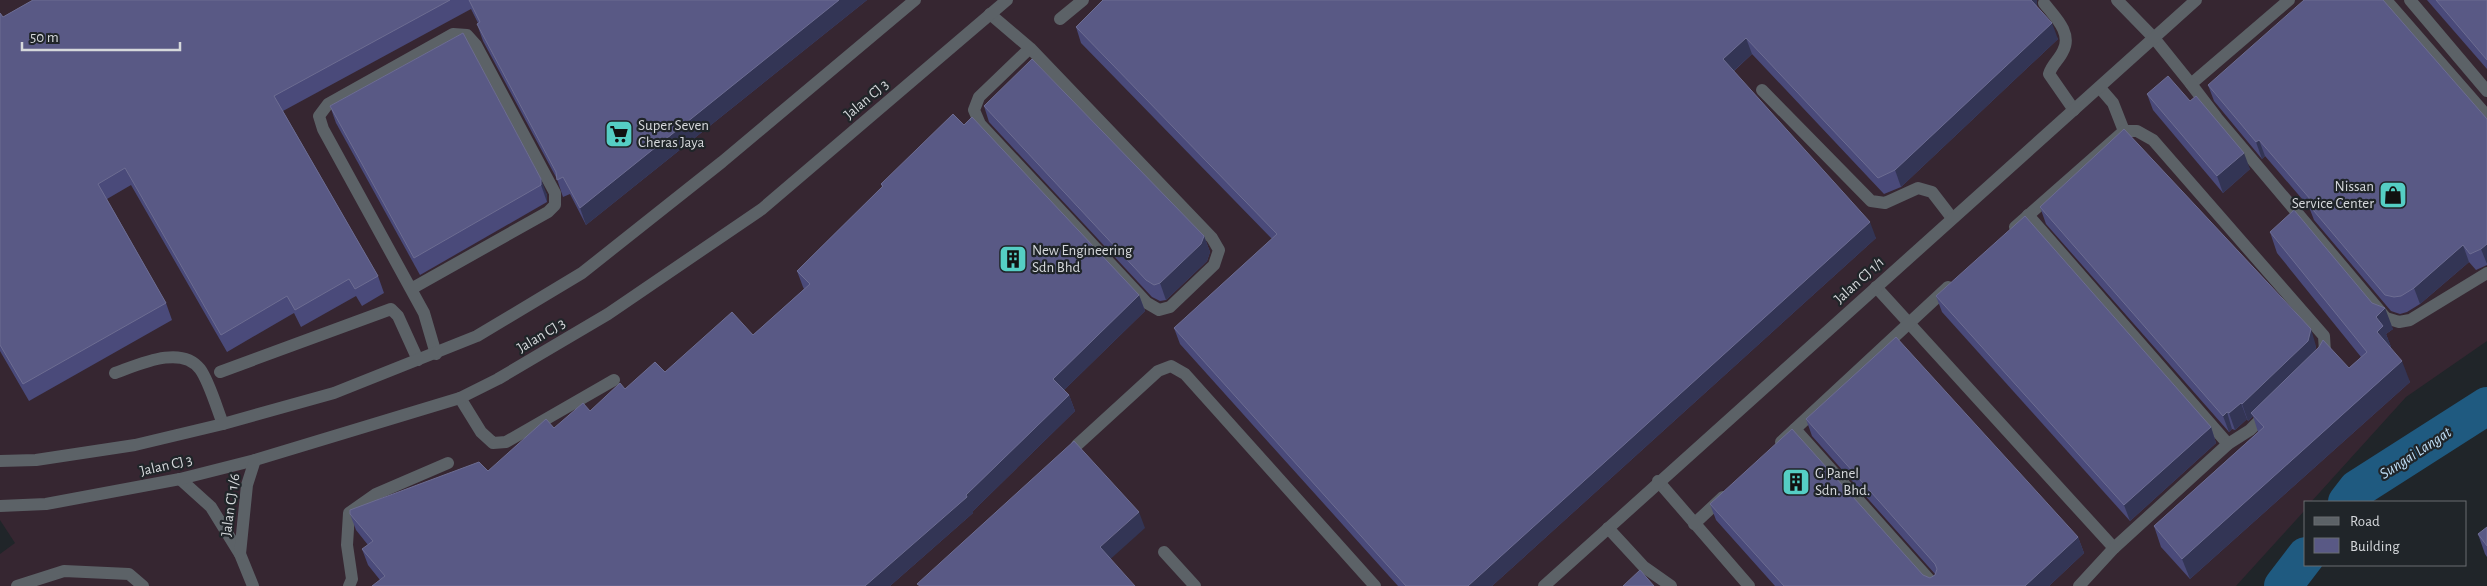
<svg xmlns="http://www.w3.org/2000/svg" width="2487" height="586" font-family="'Alegreya Sans',sans-serif">
  <style>
    .industrial { fill: #362631 }
    .lines { fill: none; stroke-linecap: round; stroke-linejoin: round }
    .river { stroke: #1f5a80; stroke-width: 38 }
    .minor { stroke: #5c6267; stroke-width: 12 }
    .wall { fill: #4a4a7a }
    .shaded-wall { fill: #333555 }
    .building { fill: #595985; stroke: #6d6d92 }
    .labels { text-anchor: middle; stroke-width: 4.5; stroke-linejoin: round; paint-order: stroke }
    .street-label { font-size: 15px; fill: #d5d8db; stroke: #202529 }
    .poi-label { font-size: 15px; fill: #d5d8db; stroke: #202529; text-anchor: start }
    .water-label { font-size: 16px; font-style: italic; fill: #bfdef6; stroke: #202529 }
  </style>
  <rect width="100%" height="100%" fill="#202529"/>
  <polygon class="industrial" points="0,0 2487,0 2487,341 2406,397 2311,502 2306,502 2306,509 2236,586 0,586 0,554 15,543 0,520"/>
  <g class="lines">
    <g class="river">
      <polyline points="2347,502 2357,489 2487,406"/>
      <polyline points="2283,586 2306,556"/>
    </g>
    <g class="minor">
      <polyline points="2117,0 2154,38 2191,84 2289,0"/>
      <polyline points="2386,0 2487,116"/>
      <polyline points="2410,0 2487,91"/>
      <path d="M 2044,3 C 2054,16 2073,33 2063,51 C 2059,60 2052,64 2049,74 L 2074,110"/>
      <polyline points="990,14 1030,48 1212,238 1219,250 1214,265 1170,307 1159,310 1147,303 980,124 974,110 979,97 1030,48"/>
      <polyline points="1060,19 1083,0"/>
      <polyline points="2191,84 2217,118 2386,318 2399,322 2410,320 2487,273"/>
      <polyline points="2100,88 2113,103 2124,131"/>
      <polyline points="1762,90 1871,201 1885,203 1918,188 1932,192 1952,218"/>
      <polyline points="2028,215 2228,444"/>
      <polyline points="2015,227 2124,131 2137,131 2153,140 2324,336 2325,352 2322,358"/>
      <polyline points="1876,287 2114,548"/>
      <polyline points="411,289 548,212 555,205 555,193 476,45 467,35 453,34 328,104 319,116 323,129 424,313 436,354"/>
      <polyline points="220,372 391,309 398,316 418,360"/>
      <path d="M 115,373 C 138,365 181,344 200,369 C 209,381 217,409 223,424"/>
      <polyline points="460,398 481,432 493,443 506,442 614,380"/>
      <polyline points="1795,429 1935,586"/>
      <polyline points="1781,442 1948,287"/>
      <polyline points="1077,445 1158,371 1171,366 1185,374 1375,586"/>
      <polyline points="0,461 36,460 135,445 223,424 334,393 477,336 582,273 722,162 915,0"/>
      <polyline points="180,479 211,507 240,554 253,586"/>
      <polyline points="1658,481 1749,586"/>
      <polyline points="0,506 46,504 180,479 255,460 460,398 498,379 608,314 762,209 1007,0"/>
      <polyline points="1694,524 1723,497"/>
      <polyline points="1608,528 1644,567 1671,586"/>
      <polyline points="1164,552 1195,586"/>
      <polyline points="240,554 247,485 255,460"/>
      <polyline points="17,586 64,571 129,574 143,586"/>
      <polyline points="349,586 352,579 347,545 349,513 376,494 448,463"/>
      <polyline points="1544,586 2196,0"/>
      <polyline points="2079,586 2114,548 2228,444 2250,430 2268,412"/>
    </g>
  </g>
  <g class="wall">
    <polygon points="33,0 867,0 586,225 570,194 563,197 557,179 483,41 477,24 478,23 471,9 283,111 378,276 384,293 362,306 356,296 301,327 294,313 227,352 131,185 107,199 166,303 172,320 29,401 0,351 0,13 3,17"/>
    <polygon points="1103,0 2037,0 2037,7 2058,39 1901,187 1884,194 1752,54 1734,71 1876,238 1492,586 1398,586 1180,344 1174,328 1272,239 1081,43 1076,27"/>
    <polygon points="2427,0 2487,0 2487,69"/>
    <polygon points="463,33 547,195 547,202 420,275 336,123 330,106"/>
    <polygon points="2208,85 2487,119 2487,265 2476,270 2469,262 2420,304 2407,312 2400,314 2391,311 2314,220 2309,207 2265,156 2262,159 2214,101"/>
    <polygon points="2147,94 2250,169 2223,193 2153,110"/>
    <polygon points="984,106 1204,236 1210,252 1207,261 1166,300 1160,301 1152,297 989,122"/>
    <polygon points="964,125 1139,295 1145,311 1064,390 1069,395 1075,411 973,511 973,513 890,586 372,586 380,580 368,565 362,549 368,545 356,530 350,514 488,471 554,428 590,411 625,389 753,335 804,289 803,287 797,271 882,187 881,184"/>
    <polygon points="2040,207 2316,346 2315,351 2349,368 2361,357 2277,253 2270,232 2393,329 2386,334 2391,347 2390,348 2410,382 2190,579 2161,547 2154,526 2258,432 2253,416 2248,421 2247,419 2235,430 2232,429 2229,432 2046,224"/>
    <polygon points="1936,296 2211,427 2216,443 2130,521 1942,312"/>
    <polygon points="1806,419 2078,537 2084,553 2049,586 1775,586 1716,520 1710,504 1930,578 1935,575 1935,574 1812,436"/>
    <polygon points="2487,527 2487,557 2485,554 2478,534"/>
  </g>
  <g class="shaded-wall">
    <polygon points="839,0 867,0 586,225 580,208"/>
    <polygon points="2029,0 2037,0 2037,7"/>
    <polygon points="2052,23 2058,39 1901,187 1895,170"/>
    <polygon points="1746,38 1752,54 1729,75 1723,59"/>
    <polygon points="2259,140 2265,156 2262,159 2256,142"/>
    <polygon points="2244,153 2250,169 2223,193 2217,176"/>
    <polygon points="541,179 547,195 547,202 541,185"/>
    <polygon points="1870,222 1876,238 1492,586 1468,586"/>
    <polygon points="1204,236 1210,252 1207,261 1166,300 1160,283"/>
    <polygon points="2487,244 2487,264 2481,249"/>
    <polygon points="2463,245 2469,262 2420,304 2414,288"/>
    <polygon points="1139,295 1145,311 1059,395 1053,379"/>
    <polygon points="2385,308 2393,329 2386,334 2391,347 2384,353 2377,332 2376,317"/>
    <polygon points="2311,329 2316,346 2314,357 2251,413 2253,416 2248,421 2242,404"/>
    <polygon points="2402,361 2410,382 2190,579 2182,559"/>
    <polygon points="1069,395 1075,411 973,511 973,513 890,586 865,586 966,495"/>
    <polygon points="2241,403 2247,419 2235,430 2229,413"/>
    <polygon points="2227,412 2232,429 2229,432 2223,416"/>
    <polygon points="2211,427 2216,443 2130,521 2124,505"/>
    <polygon points="1139,512 1145,528 1106,563 1100,547"/>
    <polygon points="2078,537 2084,553 2049,586 2025,586"/>
  </g>
  <g class="building">
    <polygon points="33,0 450,0 274,96 378,276 355,289 349,279 295,310 287,296 221,335 125,168 98,184 166,303 23,384 0,345 0,13 3,17"/>
    <polygon points="469,0 839,0 580,208 563,177 557,180 556,172 477,24 480,22"/>
    <polygon points="1103,0 2031,0 2052,23 1895,170 1878,178 1746,38 1723,59 1870,222 1468,586 1406,586 1174,328 1277,234 1076,27"/>
    <polygon points="2304,0 2383,0 2487,119 2487,244 2481,249 2470,254 2463,245 2414,288 2401,296 2394,297 2385,295 2308,204 2311,200 2259,140 2256,142 2208,85"/>
    <polygon points="2436,0 2487,0 2487,60"/>
    <polygon points="463,33 541,179 541,185 414,258 330,106"/>
    <polygon points="1032,59 1204,236 1201,244 1160,283 1154,285 1146,280 984,106"/>
    <polygon points="2168,76 2190,101 2196,96 2244,153 2217,176 2147,94"/>
    <polygon points="953,114 964,125 972,117 1139,295 1053,379 1069,395 966,495 967,497 865,586 372,586 385,576 362,549 373,541 350,514 350,510 479,462 488,471 546,419 554,428 583,403 590,411 620,383 625,389 655,362 665,372 732,312 753,335 810,284 797,271 883,186 881,184"/>
    <polygon points="2124,129 2311,329 2308,341 2242,404 2241,403 2229,413 2227,412 2223,416 2040,207"/>
    <polygon points="2294,210 2372,303 2385,308 2376,317 2383,326 2377,332 2402,361 2182,559 2154,526 2264,427 2251,413 2319,347 2323,340 2349,368 2367,352 2270,232"/>
    <polygon points="2025,216 2211,427 2124,505 1936,296"/>
    <polygon points="1896,337 2078,537 2025,586 1784,586 1710,504 1792,429 1923,575 1930,578 1935,575 1937,569 1935,564 1806,419"/>
    <polygon points="1074,441 1139,512 1100,547 1135,586 920,586 917,584"/>
    <polygon points="2487,527 2487,546 2478,534"/>
    <polygon points="1640,570 1654,586 1623,586"/>
  </g>
  <defs>
    <symbol id="supermarket-square" viewBox="-11 -11 22 22"><rect x="-9" y="-9" width="18" height="18" rx="4" fill="#55cec4" stroke="#202529"/><path d="M-6-5.5h2.5l.6 2H6L4.5 2H-2.5L-4.4-4H-6ZM-1.5 3.2a1.3 1.3 0 1 0 .1 0ZM3 3.2a1.3 1.3 0 1 0 .1 0Z" fill="#111"/></symbol>
    <symbol id="shop-square" viewBox="-11 -11 22 22"><rect x="-9" y="-9" width="18" height="18" rx="4" fill="#55cec4" stroke="#202529"/><path d="M-5-2.5h2.3a2.7 3.5 0 0 1 5.4 0H5L5.5 6h-11ZM-1.5-2.5h3a1.5 2.3 0 0 0-3 0Z" fill="#111"/></symbol>
    <symbol id="building-square" viewBox="-11 -11 22 22"><rect x="-9" y="-9" width="18" height="18" rx="4" fill="#55cec4" stroke="#202529"/><path d="M-4-6H4V6H1V3H-1V6H-4ZM-2.5-4.3h1.7v1.8h-1.7ZM.8-4.3h1.7v1.8H.8ZM-2.5-1h1.7V.8h-1.7ZM.8-1h1.7V.8H.8Z" fill="#111"/></symbol>
  </defs>
  <g fill-rule="evenodd">
    <use href="#supermarket-square" x="603" y="118" width="32" height="32"/>
    <use href="#shop-square" x="2377" y="179" width="32" height="32"/>
    <use href="#building-square" x="997" y="243" width="32" height="32"/>
    <use href="#building-square" x="1780" y="466" width="32" height="32"/>
  </g>
  <g class="labels">
    <g class="street-label">
      <text transform="translate(866 99) rotate(-40)" y="5">Jalan CJ 3</text>
      <text transform="translate(1859 280) rotate(-42)" y="5">Jalan CJ 1/1</text>
      <text transform="translate(541 335) rotate(-31)" y="5">Jalan CJ 3</text>
      <text transform="translate(166 465) rotate(-13)" y="5">Jalan CJ 3</text>
      <text transform="translate(230 505) rotate(-82)" y="5">Jalan CJ 1/6</text>
    </g>
    <g class="poi-label">
      <text x="638" y="130">Super Seven<tspan x="638" dy="17">Cheras Jaya</tspan></text>
      <text x="2374" y="191" text-anchor="end">Nissan<tspan x="2374" dy="17">Service Center</tspan></text>
      <text x="1032" y="255">New Engineering<tspan x="1032" dy="17">Sdn Bhd</tspan></text>
      <text x="1815" y="478">G Panel<tspan x="1815" dy="17">Sdn. Bhd.</tspan></text>
    </g>
    <g class="water-label">
      <text transform="translate(2415 452) rotate(-33)" y="6">Sungai Langat</text>
    </g>
  </g>
  <rect x="2304" y="501" width="162" height="65" fill="#202529" stroke="#686d70"/>
  <rect x="2314" y="517" width="25" height="8" fill="#5c6267" stroke="#686d70"/>
  <text x="2350" y="526" font-size="15" fill="#d5d8db">Road</text>
  <rect x="2314" y="538" width="25" height="15" fill="#595985" stroke="#686d70"/>
  <text x="2350" y="551" font-size="15" fill="#d5d8db">Building</text>
  <path d="M22 42v8h158v-8" fill="none" stroke="#d5d8db" stroke-width="2.5"/>
  <text x="30" y="42" font-size="15" fill="#d5d8db" stroke="#202529" stroke-width="4" paint-order="stroke">50 m</text>
</svg>
